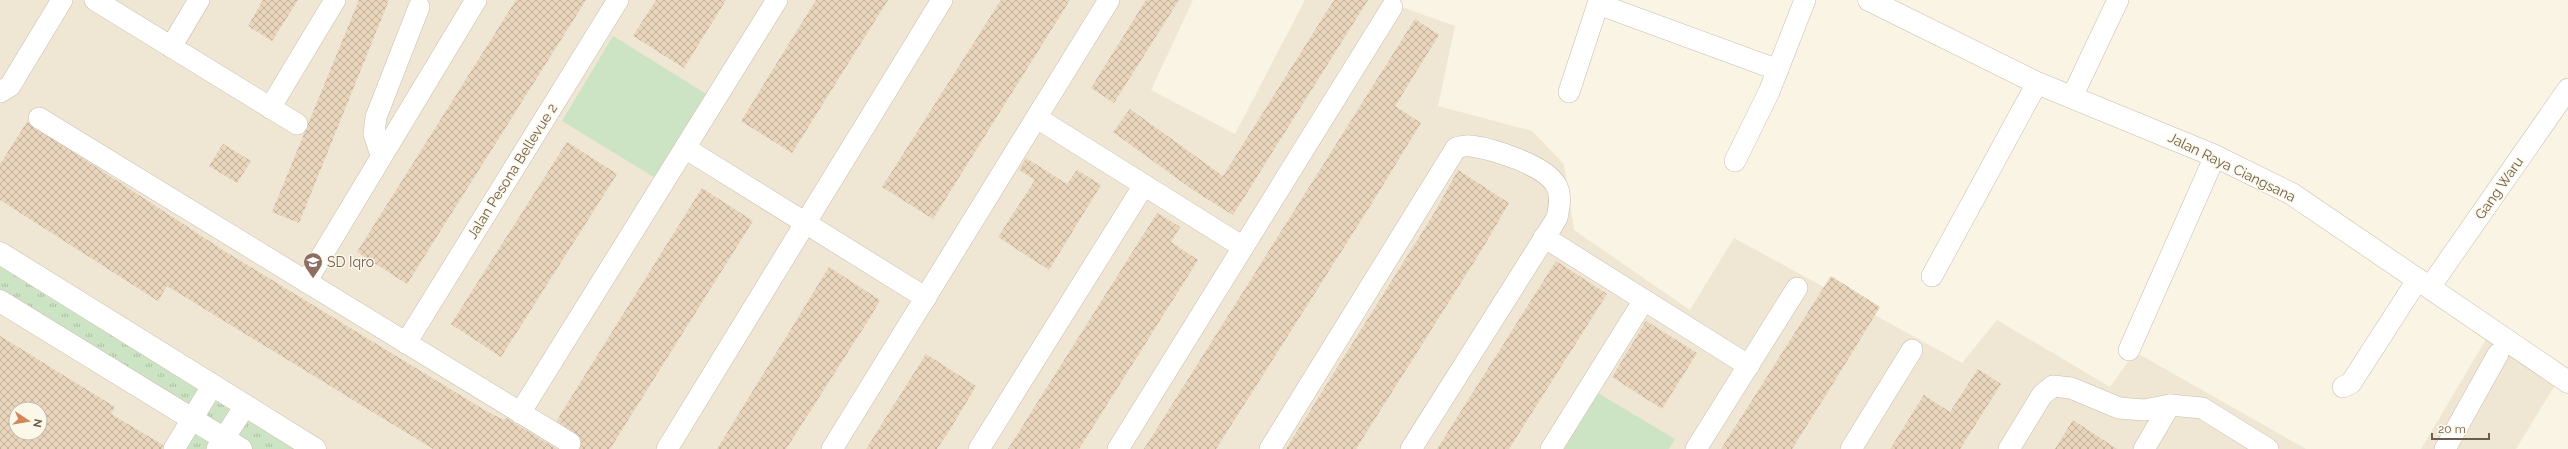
<svg xmlns="http://www.w3.org/2000/svg" width="2568" height="449" font-family="Raleway,sans-serif">
  <style>
    .residential { fill: #efe6d3; fill-rule: evenodd }
    .grass { fill: url(#grass-tufts) }
    .park { fill: #cce4c4 }
    .building { fill: url(#building-cross-hatch); fill-rule: evenodd }
    .lines { fill: none; stroke-linecap: round; stroke-linejoin: round }
    .street-casing { stroke: #c8bcac; stroke-width: 22 }
    .secondary-casing { stroke: #cbbdaa; stroke-width: 23 }
    .street { stroke: #fff; stroke-width: 21 }
    .secondary { stroke: #fff; stroke-width: 22 }
    .labels { text-anchor: middle; stroke-width: 3; stroke-linejoin: round; paint-order: stroke }
    .street-label { font-size: 14px; fill: #6d5d4d; stroke: #fcf8e9 }
    .education-label { font-size: 14px; fill: #785e54; stroke: #fcf8e9; text-anchor: start }
  </style>
  <defs>
    <pattern id="grass-tufts" width="24" height="20" patternUnits="userSpaceOnUse"><rect width="24" height="20" fill="#cce4c4"/><path d="M3 7l-1-3M5 7V3M7 7l1-3M15 17l-1-3M17 17v-4M19 17l1-3" fill="none" stroke="#aabca1"/></pattern>
    <pattern id="building-cross-hatch" width="8" height="8" patternUnits="userSpaceOnUse"><rect width="8" height="8" fill="#e8d5bc"/><path d="M0 0l8 8M0 8l8-8" fill="none" stroke="#c0b09b"/></pattern>
  </defs>
  <rect width="100%" height="100%" fill="#f9f4e3"/>
  <g class="residential">
    <path d="M 0,0 L 1193,0 L 1151,90 L 1235,134 L 1305,0 L 1382,0 L 1455,26 L 1438,106 L 1532,131 L 1564,164 L 1574,230 L 1690,310 L 1734,238 L 1962,363 L 1997,320 L 2110,387 L 2135,352 L 2306,449 L 0,449 ZM 16,409 L 40,409 L 40,433 L 16,433 Z"/>
    <polygon points="2488,336 2555,385 2516,449 2421,449"/>
  </g>
  <polygon class="grass" points="0,253 315,449 174,449 192,421 0,311"/>
  <g class="park">
    <polygon points="613,36 708,95 657,179 562,121"/>
    <polygon points="1591,389 1675,439 1669,449 1555,449"/>
  </g>
  <g class="building">
    <polygon points="263,0 298,0 272,41 248,26"/>
    <polygon points="359,0 389,0 299,223 272,212"/>
    <polygon points="516,0 586,0 407,284 357,252"/>
    <polygon points="656,0 726,0 684,68 633,36"/>
    <polygon points="816,0 888,0 792,153 741,121"/>
    <polygon points="1001,0 1070,0 933,219 882,187"/>
    <polygon points="1146,0 1179,0 1114,103 1091,88"/>
    <polygon points="1334,0 1368,0 1233,215 1193,190 1113,132 1130,109 1223,176"/>
    <polygon points="1415,19 1439,35 1395,106 1421,123 1367,211 1216,449 1144,449"/>
    <polygon points="27,122 226,252 486,411 504,420 506,418 557,449 433,449 167,286 158,301 0,200 0,164"/>
    <polygon points="567,142 617,174 501,357 451,324"/>
    <polygon points="223,144 251,161 237,183 209,166"/>
    <polygon points="1026,158 1067,184 1077,170 1101,185 1049,270 998,237 1035,180 1019,170"/>
    <polygon points="1458,170 1509,203 1481,251 1356,449 1286,449 1433,215"/>
    <polygon points="702,188 753,221 610,449 580,449 580,437 557,421 560,415"/>
    <polygon points="1157,213 1180,227 1171,242 1198,260 1108,403 1079,449 1008,449"/>
    <polygon points="1556,261 1607,294 1516,438 1509,449 1437,449"/>
    <polygon points="829,267 880,300 871,316 786,449 717,449"/>
    <polygon points="1831,276 1880,307 1826,395 1792,449 1721,449"/>
    <polygon points="1646,321 1697,353 1662,409 1612,377"/>
    <path d="M 0,336 L 115,407 L 111,414 L 163,445 L 162,449 L 0,449 ZM 16,409 L 40,409 L 40,433 L 16,433 Z"/>
    <polygon points="926,354 976,386 949,431 937,449 866,449"/>
    <polygon points="1978,369 2001,384 1960,449 1890,449 1924,395 1950,412"/>
    <polygon points="2073,420 2117,449 2055,449"/>
  </g>
  <g class="lines">
    <defs>
      <g id="street">
        <polyline points="95,0 297,124"/>
        <polyline points="171,47 199,0"/>
        <polyline points="0,92 10,86 62,0"/>
        <polyline points="1569,92 1598,4 1778,70"/>
        <polyline points="2072,97 2118,0"/>
        <polyline points="270,108 335,0"/>
        <polyline points="39,118 570,443"/>
        <polyline points="1037,118 1243,247"/>
        <polyline points="685,148 926,298"/>
        <polyline points="381,155 374,134 376,117 419,7"/>
        <polyline points="1735,161 1769,92 1805,0"/>
        <polyline points="1544,237 1749,366"/>
        <polyline points="1932,276 2037,83"/>
        <polyline points="306,282 476,0"/>
        <polyline points="2430,287 2568,89"/>
        <polyline points="406,343 618,0"/>
        <polyline points="2129,350 2215,156"/>
        <polyline points="2343,387 2351,383 2418,279"/>
        <polyline points="520,413 777,0"/>
        <polyline points="174,449 212,386"/>
        <polyline points="217,449 245,406"/>
        <polyline points="667,449 942,0"/>
        <polyline points="832,449 1109,0"/>
        <polyline points="979,449 1144,185"/>
        <polyline points="1118,449 1392,7"/>
        <path d="M 1270,449 L 1456,148 C 1460,147 1466,145 1471,146 C 1493,149 1545,165 1556,185 C 1562,195 1559,208 1557,218 L 1411,449"/>
        <polyline points="1551,449 1644,300"/>
        <polyline points="1696,449 1797,288"/>
        <polyline points="1851,449 1912,350"/>
        <polyline points="2009,449 2042,395 2053,386 2071,388 2119,408 2144,410 2170,405 2202,408 2268,449"/>
        <polyline points="2144,449 2170,405"/>
        <polyline points="2445,449 2498,354"/>
      </g>
      <g id="secondary">
        <polyline points="1869,0 2037,83 2215,156 2292,194 2568,382"/>
        <polyline points="0,253 315,449"/>
        <polyline points="0,301 241,449"/>
      </g>
    </defs>
    <use href="#street" class="street-casing"/>
    <use href="#secondary" class="secondary-casing"/>
    <use href="#street" class="street"/>
    <use href="#secondary" class="secondary"/>
  </g>
  <defs>
    <symbol id="school-pin" viewBox="-11 -11 22 30"><path d="M0 17L-7.5 6A9.5 9.5 0 1 1 7.5 6Z" fill="#8d6e63" stroke="#fcf8e9"/><path d="M0-5L7-2L0 1L-7-2ZM-4 1L0 2.5L4 1V4Q0 6-4 4Z" fill="#fff"/></symbol>
  </defs>
  <g fill-rule="evenodd">
    <use href="#school-pin" x="302" y="251" width="22" height="30"/>
  </g>
  <g class="labels">
    <g class="street-label">
      <text transform="translate(2232 167) rotate(26)" y="5">Jalan Raya Ciangsana</text>
      <text transform="translate(512 171) rotate(-58)" y="5">Jalan Pesona Bellevue 2</text>
      <text transform="translate(2499 188) rotate(-55)" y="5">Gang Waru</text>
    </g>
    <g class="education-label">
      <text x="327" y="267">SD Iqro</text>
    </g>
  </g>
  <g transform="translate(28 421) rotate(102)"><circle r="19" fill="#fcf8e9" stroke="#c3baab"/>
  <path d="M0-3L7 15L0 10L-7 15Z" fill="#d38758"/>
  <text y="-6" font-size="11" font-weight="bold" text-anchor="middle" fill="#6d5d4d">N</text>
  </g>
  <path d="M2432 433v6h57v-6" fill="none" stroke="#6d5d4d" stroke-width="2"/>
  <text x="2438" y="433" font-size="12" fill="#6d5d4d" stroke="#fcf8e9" stroke-width="3" paint-order="stroke">20 m</text>
</svg>
